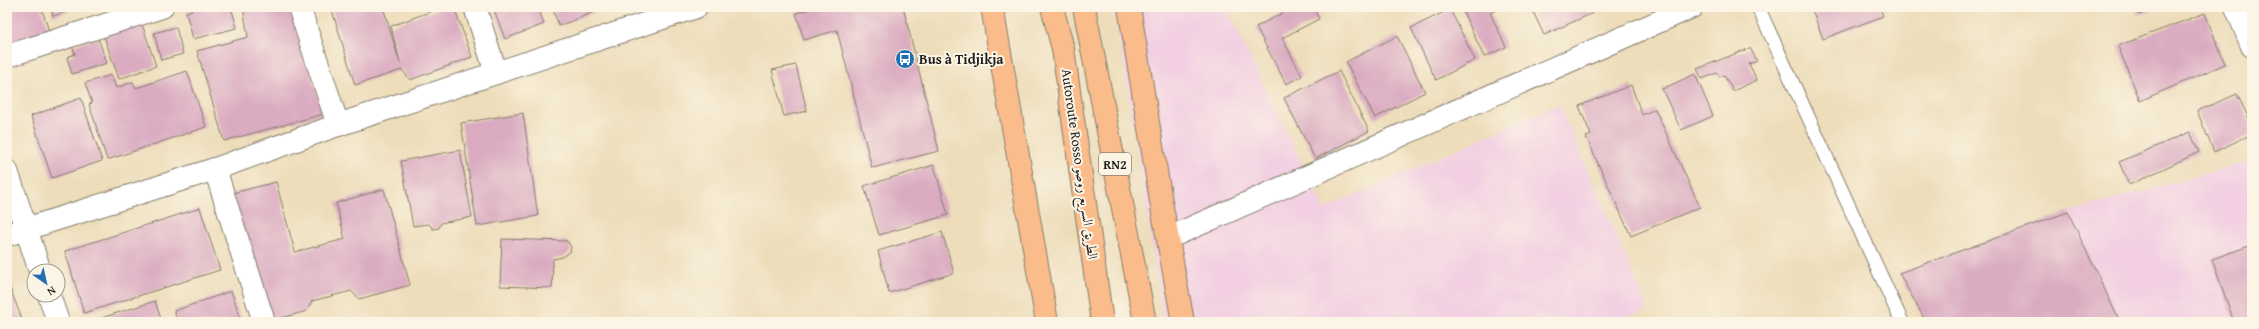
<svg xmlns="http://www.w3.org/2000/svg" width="2259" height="329" font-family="'Gentium Book Plus',Amiri,serif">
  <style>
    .built { fill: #f2cfe2 }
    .building { fill: #daabc1 }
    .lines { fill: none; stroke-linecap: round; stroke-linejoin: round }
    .service-casing { stroke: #847c6b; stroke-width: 15 }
    .minor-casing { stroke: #847c6b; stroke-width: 24 }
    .trunk-casing { stroke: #847c6b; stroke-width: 24 }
    .service { stroke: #fff; stroke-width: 13 }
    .minor { stroke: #fff; stroke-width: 22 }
    .trunk { stroke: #fabc8b; stroke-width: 22 }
    .labels { text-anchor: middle; stroke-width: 4; stroke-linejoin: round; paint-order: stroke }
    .shield { fill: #fcf5e5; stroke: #5f5d58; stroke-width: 1 }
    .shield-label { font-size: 13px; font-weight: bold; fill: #1c1c1c }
    .poi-label { font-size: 14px; font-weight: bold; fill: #1c1c1c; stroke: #fcf5e5; text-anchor: start }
    .street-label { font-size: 14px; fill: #1c1c1c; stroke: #fcf5e5 }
  </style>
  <rect width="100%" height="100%" fill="#fcf5e5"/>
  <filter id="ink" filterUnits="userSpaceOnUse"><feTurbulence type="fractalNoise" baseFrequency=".025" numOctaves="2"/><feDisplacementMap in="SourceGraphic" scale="8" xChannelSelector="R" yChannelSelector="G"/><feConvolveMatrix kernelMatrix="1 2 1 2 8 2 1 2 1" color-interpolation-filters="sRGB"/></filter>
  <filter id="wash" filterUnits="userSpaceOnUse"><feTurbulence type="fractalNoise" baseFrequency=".012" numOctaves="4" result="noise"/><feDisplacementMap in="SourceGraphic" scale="16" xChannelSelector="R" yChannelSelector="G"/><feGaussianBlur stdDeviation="0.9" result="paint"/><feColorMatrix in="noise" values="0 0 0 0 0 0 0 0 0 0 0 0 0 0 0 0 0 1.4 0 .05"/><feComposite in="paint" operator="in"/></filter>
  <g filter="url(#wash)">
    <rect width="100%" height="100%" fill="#edddba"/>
    <g class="built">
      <polygon points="1113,7 1228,7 1226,8 1324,209 1559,104 1649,311 1597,322 1164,322 1121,45"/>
      <polygon points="2252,161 2252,322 2120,322 2068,212"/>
    </g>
    <g id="blocks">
      <g class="building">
        <polygon points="7,7 41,7 49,31 8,45"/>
        <polygon points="51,7 81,7 53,16"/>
        <polygon points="191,7 231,7 237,28 193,39 186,12 192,10"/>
        <polygon points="243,7 289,7 324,114 224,141 197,51 248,37"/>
        <polygon points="331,7 383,7 400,63 391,26 443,7 454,7 472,57 410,80 402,70 355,85"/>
        <polygon points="493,7 538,7 544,24 505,39"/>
        <polygon points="552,7 607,7 559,26"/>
        <polygon points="817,7 903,7 939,151 872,168 837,30 804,40 796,13"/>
        <polygon points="1294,7 1313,7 1319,19 1282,38 1302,76 1286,84 1256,27"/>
        <polygon points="1461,7 1502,7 1490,13 1506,47 1484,57"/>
        <polygon points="1531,7 1593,7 1595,12 1544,35"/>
        <polygon points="1811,7 1880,7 1883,16 1823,39"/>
        <polygon points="2135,7 2158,7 2139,15"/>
        <polygon points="1450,9 1475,60 1436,80 1411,28"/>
        <polygon points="2205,13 2225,64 2140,101 2118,46"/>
        <polygon points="141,21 156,66 119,79 103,34"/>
        <polygon points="176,27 183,54 161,60 154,33"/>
        <polygon points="1397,36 1425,92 1375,118 1346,62"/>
        <polygon points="98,38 107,63 72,74 67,57 75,54 72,46"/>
        <polygon points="1750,48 1757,61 1749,64 1757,80 1733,91 1724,75 1720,77 1717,73 1702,79 1697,69"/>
        <polygon points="796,65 807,111 784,116 772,70"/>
        <polygon points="187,71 206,127 107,160 89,104 92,103 85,83 111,75 116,88 133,82 136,88"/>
        <polygon points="1339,71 1369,131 1315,159 1284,98"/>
        <polygon points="1695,74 1713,116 1681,130 1662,89"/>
        <polygon points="1631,85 1642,115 1655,109 1700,207 1631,236 1586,137 1591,135 1579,106"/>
        <polygon points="2237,94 2252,125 2252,134 2214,152 2197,111"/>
        <polygon points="81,98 102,161 52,178 31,116"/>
        <polygon points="523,113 538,216 477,226 461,123"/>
        <polygon points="2190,132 2199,152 2129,185 2119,162"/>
        <polygon points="460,150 472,217 441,223 439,228 433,229 429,224 413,226 401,161"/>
        <polygon points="934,165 948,215 879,235 864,186"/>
        <polygon points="276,182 295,252 345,239 336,203 384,189 410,285 359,299 351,291 312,301 307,311 267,322 225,195"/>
        <polygon points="200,208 220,270 84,313 65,251"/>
        <polygon points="2068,212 2120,322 1926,322 1899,273"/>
        <polygon points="942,232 954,273 889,293 878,251"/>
        <polygon points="502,239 567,241 571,247 570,252 563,257 553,259 552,288 500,286"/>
        <polygon points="2252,245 2252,320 2234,322 2212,259"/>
        <polygon points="7,280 23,322 7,322"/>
        <polygon points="231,291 242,322 178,322 174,311"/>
        <polygon points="155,301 162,322 99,322 98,319"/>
      </g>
    </g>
  </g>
  <g filter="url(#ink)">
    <use href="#blocks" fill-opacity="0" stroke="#847c6b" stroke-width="1"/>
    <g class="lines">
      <defs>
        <polyline id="service" points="1758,7 1902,322"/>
        <g id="minor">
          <polyline points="299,7 338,125"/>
          <polyline points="475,7 496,73"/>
          <polyline points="2236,7 2252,46"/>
          <polyline points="7,56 162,7"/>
          <polyline points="215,169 264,322"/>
          <polyline points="7,171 40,271"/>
          <polyline points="7,235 215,169 338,125 696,7"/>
          <polyline points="1168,238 1692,7"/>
          <polyline points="49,295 58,322"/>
        </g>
        <g id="trunk">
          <polyline points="992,7 1047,322"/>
          <polyline points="1052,7 1063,49 1102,322"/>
          <polyline points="1084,7 1145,322"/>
          <polyline points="1129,7 1162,207 1183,322"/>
        </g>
      </defs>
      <use href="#service" class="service-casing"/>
      <use href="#minor" class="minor-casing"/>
      <use href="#trunk" class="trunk-casing"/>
      <use href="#service" class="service"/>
      <use href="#minor" class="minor"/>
      <use href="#trunk" class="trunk"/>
    </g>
  </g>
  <defs>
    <symbol id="bus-disc" viewBox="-11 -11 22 22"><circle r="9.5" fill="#1f6fb2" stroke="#fcf5e5"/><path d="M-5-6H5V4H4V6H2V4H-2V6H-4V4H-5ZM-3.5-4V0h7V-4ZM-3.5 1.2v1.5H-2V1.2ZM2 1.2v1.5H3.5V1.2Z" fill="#fff"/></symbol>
  </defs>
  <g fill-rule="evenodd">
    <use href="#bus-disc" x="894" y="48" width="22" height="22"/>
  </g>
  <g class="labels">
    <rect class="shield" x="1099" y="153" width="32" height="22" rx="3"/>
    <g class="shield-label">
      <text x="1115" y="169">RN2</text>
    </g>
    <g class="poi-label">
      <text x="919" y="64">Bus à Tidjikja</text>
    </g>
    <g class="street-label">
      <text transform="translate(1080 164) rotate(82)" y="5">Autoroute Rosso الطريق السريع روصو</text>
    </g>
  </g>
  <rect width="2259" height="329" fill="none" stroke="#fcf5e5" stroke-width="24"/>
  <g transform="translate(46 283) rotate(146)"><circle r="19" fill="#fcf5e5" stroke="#a29e95"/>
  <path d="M0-3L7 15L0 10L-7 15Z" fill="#1f6fb2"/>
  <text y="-6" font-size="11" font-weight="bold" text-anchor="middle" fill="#1c1c1c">N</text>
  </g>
</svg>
